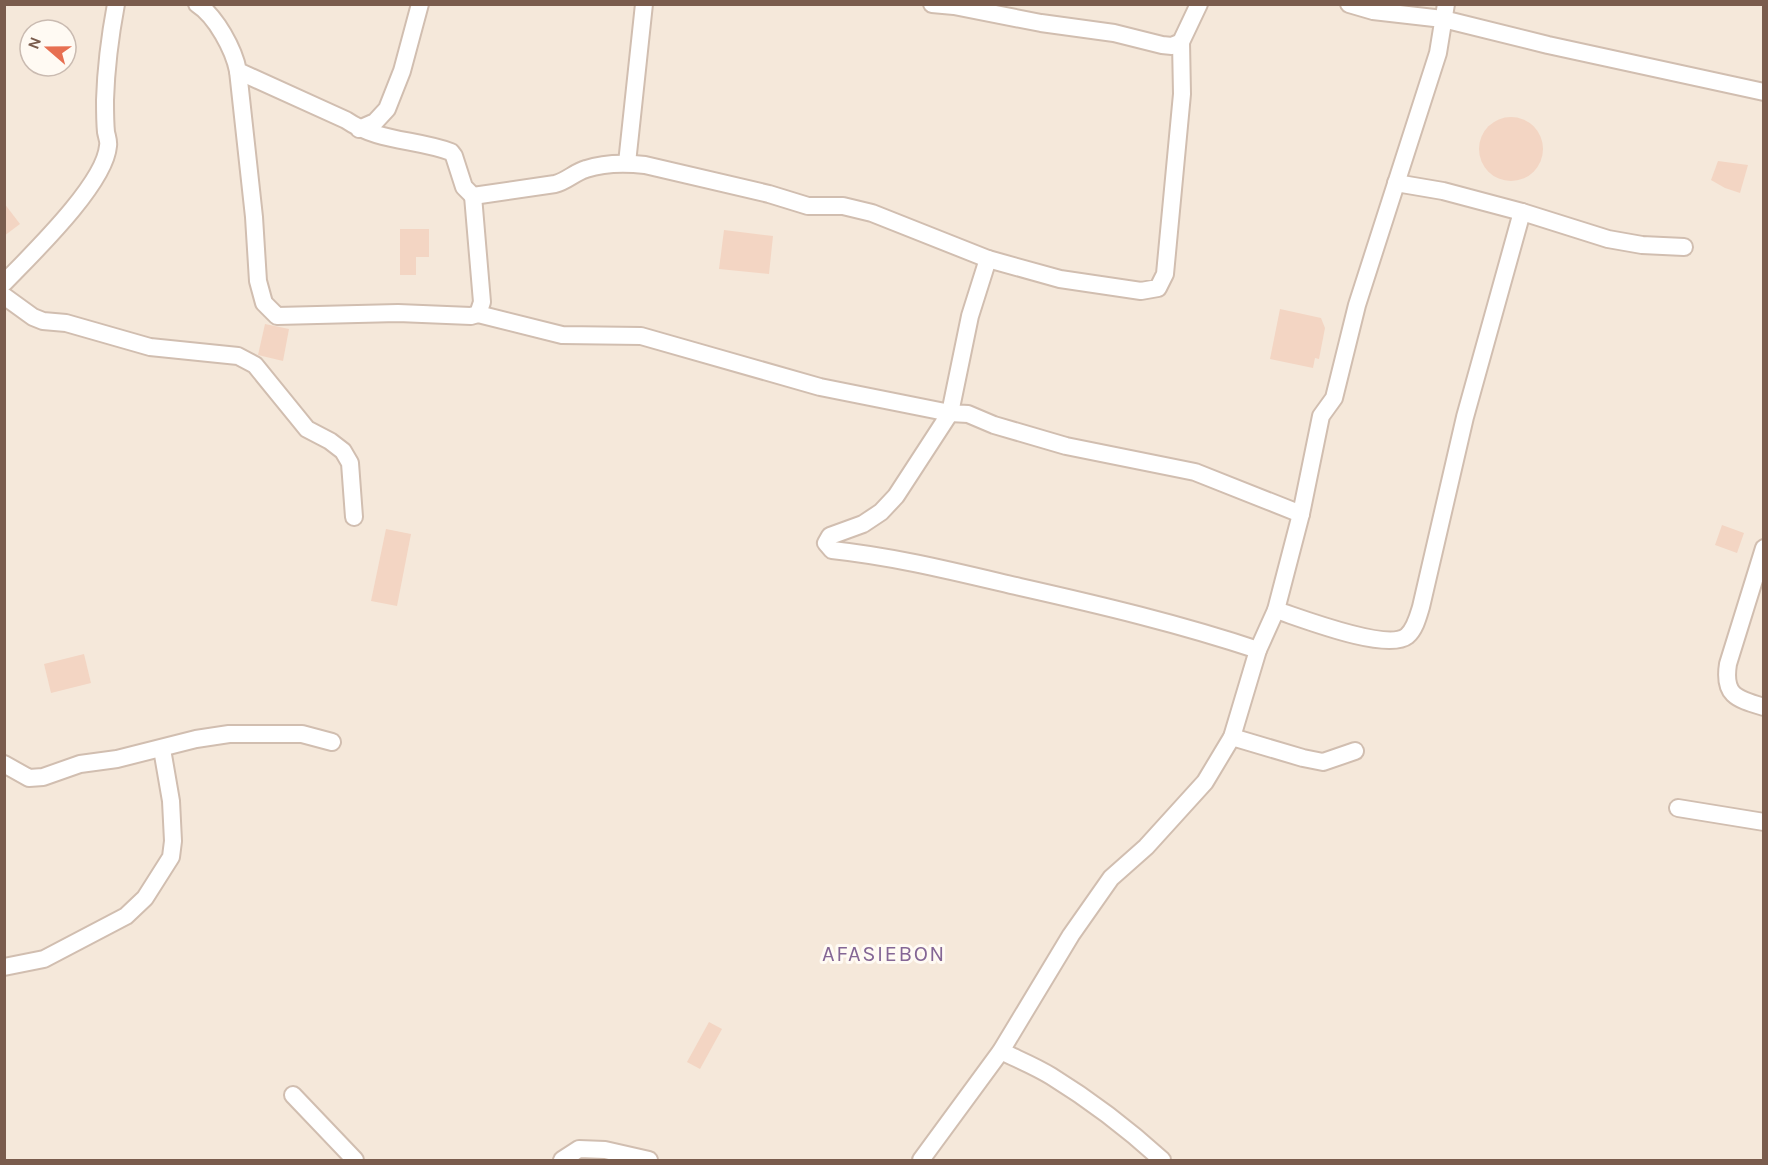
<svg xmlns="http://www.w3.org/2000/svg" width="1768" height="1165" font-family="Karla,sans-serif">
  <style>
    .residential { fill: #f5e8da; fill-rule: evenodd }
    .building { fill: #f3d5c3 }
    .lines { fill: none; stroke-linecap: round; stroke-linejoin: round }
    .minor-casing { stroke: #d1beb0; stroke-width: 20 }
    .minor { stroke: #fff; stroke-width: 16 }
    .labels { text-anchor: middle; stroke-width: 6; stroke-linejoin: round; paint-order: stroke }
    .quarter-label { font-size: 22px; letter-spacing: 1.5px; fill: #846695; stroke: #fffaf3 }
  </style>
  <rect width="100%" height="100%" fill="#fdf6ec"/>
  <path class="residential" d="M 5,5 L 1763,5 L 1763,1160 L 5,1160 ZM 30,30 L 66,30 L 66,66 L 30,66 Z"/>
  <g class="building">
    <circle cx="1511" cy="149" r="32"/>
    <polygon points="1718,161 1748,165 1740,193 1725,188 1711,180"/>
    <polygon points="4,203 20,224 4,236"/>
    <polygon points="400,229 429,229 429,257 416,257 416,275 400,275"/>
    <polygon points="724,230 773,236 769,274 719,269"/>
    <polygon points="1280,309 1321,318 1325,328 1319,359 1315,358 1313,368 1270,359"/>
    <polygon points="265,324 289,329 283,361 258,355"/>
    <polygon points="1722,525 1744,533 1737,553 1715,545"/>
    <polygon points="386,529 411,534 397,606 371,601"/>
    <polygon points="84,654 91,683 51,693 44,664"/>
    <polygon points="709,1022 722,1029 700,1069 687,1062"/>
  </g>
  <g class="lines">
    <defs>
      <g id="minor">
        <path d="M 197,4 C 216,16 234,50 238,71 L 346,120 C 378,142 416,139 451,152 L 454,156 L 464,187 L 473,196 L 555,184 C 567,181 575,172 586,169 C 604,163 626,163 645,165 L 769,194 L 808,206 L 843,206 L 872,213 L 988,259 L 1060,279 L 1141,291 L 1158,288 L 1165,274 L 1182,94 L 1181,42"/>
        <polyline points="932,4 954,6 1041,23 1114,33 1162,45 1172,46 1181,42 1199,4"/>
        <polyline points="1349,4 1373,11 1443,19 1548,45 1764,92"/>
        <polyline points="238,71 254,217 258,281 264,303 277,316 398,313 471,316 478,314 482,302 473,196"/>
        <polyline points="359,129 375,122 387,109 402,71 420,4"/>
        <polyline points="627,163 644,4"/>
        <polyline points="1522,212 1608,239 1642,245 1684,247"/>
        <polyline points="988,259 970,316 950,413 968,414 994,425 1066,446 1195,472 1301,514"/>
        <path d="M 4,283 C 32,254 105,184 108,146 C 109,142 107,137 106,132 C 105,122 105,111 105,100 C 106,68 110,36 116,4"/>
        <polyline points="4,296 33,317 43,321 66,323 150,347 238,356 255,365 307,429 330,441 343,451 350,463 354,517"/>
        <path d="M 478,314 L 562,335 L 641,336 L 820,387 L 950,413 L 896,496 L 881,512 L 863,524 L 830,536 L 826,543 L 832,550 C 897,557 956,572 1020,587 C 1100,605 1180,624 1258,650"/>
        <path d="M 1764,548 L 1728,664 C 1723,696 1737,699 1764,707"/>
        <path d="M 1276,610 C 1301,618 1387,652 1407,636 C 1415,629 1418,617 1421,607 L 1465,417 L 1522,212 L 1443,191 L 1396,183"/>
        <polyline points="1232,737 1303,758 1323,762 1355,751"/>
        <polyline points="4,764 29,778 43,777 80,764 117,759 196,739 229,734 302,734 332,742"/>
        <polyline points="1678,808 1764,822"/>
        <polyline points="4,967 44,959 126,916 145,898 171,857 173,841 171,801 162,749"/>
        <path d="M 1001,1051 C 1017,1059 1035,1066 1051,1076 C 1090,1100 1128,1129 1162,1160"/>
        <polyline points="293,1095 355,1160"/>
        <polyline points="562,1160 579,1149 605,1150 649,1160"/>
        <polyline points="921,1160 1001,1051 1071,935 1111,878 1146,847 1205,782 1232,737 1258,650 1276,610 1301,514 1321,416 1334,398 1357,305 1438,53 1446,4"/>
      </g>
    </defs>
    <use href="#minor" class="minor-casing"/>
    <use href="#minor" class="minor"/>
  </g>
  <g class="labels">
    <g class="quarter-label">
      <text x="884" y="961">AFASIEBON</text>
    </g>
  </g>
  <rect width="1768" height="1165" fill="none" stroke="#7a5c4d" stroke-width="12"/>
  <g transform="translate(48 48) rotate(290)"><circle r="28" fill="#fffaf3" stroke="#cabbb1" stroke-width="1.5"/>
  <path d="M0-4.5L10 22L0 15L-10 22Z" fill="#e76f51"/>
  <text y="-9" font-size="16" font-weight="bold" text-anchor="middle" fill="#7a5c4d">N</text>
  </g>
</svg>
